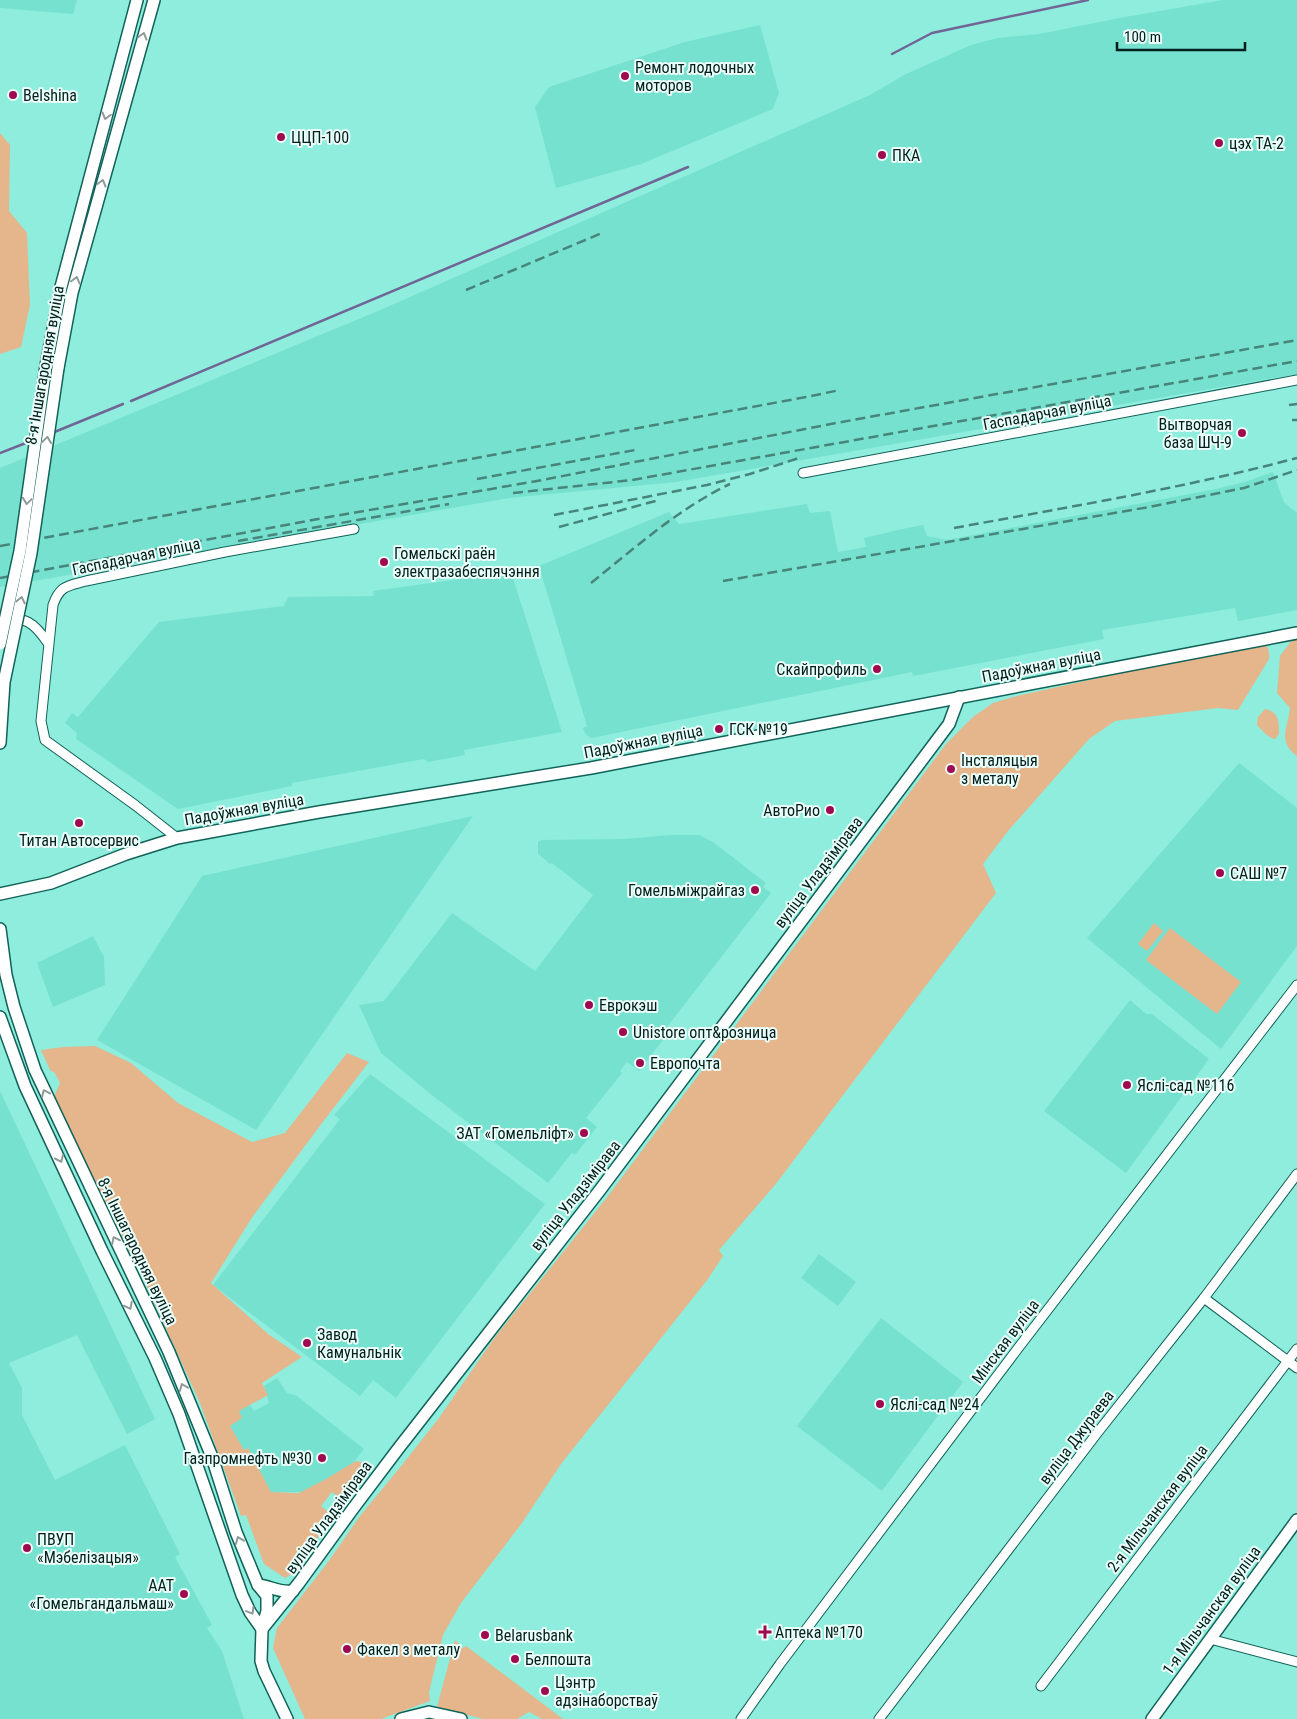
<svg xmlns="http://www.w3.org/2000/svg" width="1297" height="1719" font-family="'Roboto Condensed',sans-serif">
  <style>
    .built { fill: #77e1d0 }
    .green { fill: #e5b58b }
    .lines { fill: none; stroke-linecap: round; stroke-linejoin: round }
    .stream { stroke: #706595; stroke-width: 2.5 }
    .street-casing { stroke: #116258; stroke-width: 11 }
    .secondary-casing { stroke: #116258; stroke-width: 14 }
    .street { stroke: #fff; stroke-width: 9 }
    .secondary { stroke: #fff; stroke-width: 11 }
    .rail { stroke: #47857b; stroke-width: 2.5; stroke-dasharray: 10 5; stroke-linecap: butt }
    .secondary-bridge-casing { stroke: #116258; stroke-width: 14; stroke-linecap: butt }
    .secondary-bridge { stroke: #fff; stroke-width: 11 }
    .oneway { stroke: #8d9a98 }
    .poi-dot { fill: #9f094f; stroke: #ecfefa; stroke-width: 2 }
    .labels { text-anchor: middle; stroke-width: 4; stroke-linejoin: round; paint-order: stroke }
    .poi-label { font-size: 16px; fill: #011f1b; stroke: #ecfefa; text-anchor: start }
    .street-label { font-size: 16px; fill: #011f1b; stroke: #ecfefa }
  </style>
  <rect width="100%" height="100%" fill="#8eeddd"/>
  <g class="built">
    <polygon points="0,0 77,0 73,14 0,8"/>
    <polygon points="1223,0 1297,0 1297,374 676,482 509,498 0,587 0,468 378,311 870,95 906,74 971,45 998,38 1039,34 1125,17"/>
    <polygon points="760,25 779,93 773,109 641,164 556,188 535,107 549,87 685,42"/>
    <polygon points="1273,472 1284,502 1297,513 1297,610 1238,621 1235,608 1102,630 1104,639 913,676 912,672 592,738 586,735 583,728 587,726 539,566 669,512 679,524 807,504 810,513 830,511 838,552 866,547 864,538 907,528 923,525 927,536 947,540 1216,489 1245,482"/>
    <polygon points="511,572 562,732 464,750 465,755 428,762 424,759 308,780 292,783 292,786 178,809 76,739 77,733 65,723 72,713 78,717 159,622 284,606 288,597 374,596 373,591"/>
    <polygon points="1239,763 1297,808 1297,946 1221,1049 1087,938"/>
    <polygon points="473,816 256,1130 97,1040 202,876"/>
    <polygon points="670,835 699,835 713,842 766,883 763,887 771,893 667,1027 670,1031 639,1071 627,1062 620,1071 622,1073 586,1118 597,1127 575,1155 572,1153 548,1183 433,1096 381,1053 359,1005 384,1001 452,913 535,971 593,895 552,863 550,864 538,854 538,842 542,840 625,839"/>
    <polygon points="93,936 104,957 105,985 53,1007 37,963"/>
    <polygon points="1130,1000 1146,1014 1152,1014 1209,1059 1126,1173 1044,1111"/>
    <polygon points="370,1074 545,1204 396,1398 373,1380 360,1396 213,1285 340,1119 334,1115"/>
    <polygon points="0,1091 155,1419 127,1434 77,1335 9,1363 22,1388 22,1415 55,1480 125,1445 180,1554 175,1557 212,1625 207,1628 222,1651 244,1719 0,1719"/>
    <polygon points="819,1254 856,1282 838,1306 801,1278"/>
    <polygon points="881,1318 963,1382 882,1491 797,1426"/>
    <polygon points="277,1378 287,1393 297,1396 364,1449 353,1463 313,1492 271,1492 248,1448 244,1450 230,1426 242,1418 238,1411 250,1405 254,1411 269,1403 264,1386"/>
  </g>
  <g class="green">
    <polygon points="0,133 10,145 9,211 27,233 30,305 21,347 0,354"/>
    <path d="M 1297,639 L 1297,756 C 1277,741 1288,728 1290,708 L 1277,693 L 1280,656 L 1292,640 Z"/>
    <path d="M 1264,644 C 1270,648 1269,652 1269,659 L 1238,710 L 1218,708 L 1115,721 L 1089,739 L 1008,831 L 983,864 L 996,893 L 775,1185 L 719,1250 L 723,1256 L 708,1279 L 561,1464 L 522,1523 L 461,1603 L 443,1635 L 429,1692 L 430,1701 L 381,1719 L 305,1719 L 273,1648 L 277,1628 L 328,1562 L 360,1516 L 402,1465 L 439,1418 L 495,1337 L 608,1196 L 946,744 L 973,717 L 993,703 L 1013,697 L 1098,678 Z"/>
    <path d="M 1265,709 C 1279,712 1279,722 1279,734 L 1275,739 C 1268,738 1262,730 1257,725 L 1258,717 Z"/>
    <polygon points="1154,923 1163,931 1147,951 1138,944"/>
    <polygon points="1170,928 1241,982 1217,1014 1146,960"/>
    <path d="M 95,1046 L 131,1063 L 178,1103 L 252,1142 L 285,1133 L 347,1053 L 369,1062 L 322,1123 L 253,1216 L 211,1283 L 268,1334 L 302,1357 L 262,1383 L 268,1395 L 239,1411 L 242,1418 L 230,1426 L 244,1450 L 248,1448 L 271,1492 L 299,1493 L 326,1479 L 356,1461 C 382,1465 351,1493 344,1502 L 332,1492 L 321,1506 L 328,1512 L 317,1527 L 322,1532 L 290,1575 L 285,1578 L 264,1564 L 246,1515 L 241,1516 L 200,1403 L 148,1289 L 54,1097 L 60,1083 L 55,1073 L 50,1070 L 41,1050 L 63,1047 Z"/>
    <polygon points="455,1640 463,1648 466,1646 563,1719 542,1719 529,1712 517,1719 483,1719 437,1707"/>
  </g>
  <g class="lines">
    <g class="stream">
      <polyline points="892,54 932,33 1088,0"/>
      <polyline points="131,401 688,167"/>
      <polyline points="52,433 123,404"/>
      <polyline points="0,453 31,441"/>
    </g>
    <defs>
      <g id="street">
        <polyline points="803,473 1297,380"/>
        <path d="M 0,617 C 26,618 33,621 48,643"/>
        <path d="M 177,838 L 135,805 L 45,740 L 41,721 L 53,605 C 60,585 68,586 86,581 L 225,552 L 354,529"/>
        <polyline points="1204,1298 1297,1368"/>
        <polyline points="1210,1639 1297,1662"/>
        <polyline points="1041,1686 1297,1349"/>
        <polyline points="741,1719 780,1664 1019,1347 1297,985"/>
        <polyline points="879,1719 1098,1432 1204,1298 1297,1174"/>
      </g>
      <g id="secondary">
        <polyline points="46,366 61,287 137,0"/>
        <polyline points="58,368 72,293 154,0"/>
        <polyline points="0,743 4,682"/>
        <polyline points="0,894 51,883 126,854 177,838 319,812 591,768 1297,633"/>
        <polyline points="0,929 6,975 14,1007 35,1070 169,1352 212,1457 236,1532 258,1585 267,1596 267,1611 262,1629 261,1661 264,1671 287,1719"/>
        <polyline points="0,1017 25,1086 102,1251 155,1358 179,1414 242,1595 250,1612 262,1629"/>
        <path d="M 258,1585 C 270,1586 279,1593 293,1591"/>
        <polyline points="262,1629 299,1583 352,1510 398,1449 600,1190 937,740 949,724 959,697"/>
        <polyline points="401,1719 429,1712 461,1719"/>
        <polyline points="1152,1719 1297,1520"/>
      </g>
    </defs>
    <use href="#street" class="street-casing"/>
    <use href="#secondary" class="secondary-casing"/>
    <use href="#street" class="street"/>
    <use href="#secondary" class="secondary"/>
    <g class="rail">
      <polyline points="466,290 602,233"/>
      <polyline points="1289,405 1297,404"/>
      <polyline points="1292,420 1297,420"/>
      <polyline points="477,479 635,450"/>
      <polyline points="513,493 632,480 1297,361"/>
      <polyline points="554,515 707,485 750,474 802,457"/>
      <polyline points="559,527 659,500"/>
      <path d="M 954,528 C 1069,507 1184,488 1297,458"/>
      <polyline points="238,541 449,504"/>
      <polyline points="0,546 806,397 840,390"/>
      <polyline points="0,578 329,517 537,481 836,423 1297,340"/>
      <polyline points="723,581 1149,507 1244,488 1297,470"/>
      <path d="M 591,583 C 636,547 678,509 730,484"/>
    </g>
    <defs>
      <g id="secondary-bridge">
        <polyline points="0,644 20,551 46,366"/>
        <polyline points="4,682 31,553 58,368"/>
      </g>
    </defs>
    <use href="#secondary-bridge" class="secondary-bridge-casing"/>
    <use href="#secondary-bridge" class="secondary-bridge"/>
  </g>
  <defs><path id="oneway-chevron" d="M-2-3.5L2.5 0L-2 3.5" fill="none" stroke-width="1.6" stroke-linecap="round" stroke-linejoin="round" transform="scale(1.25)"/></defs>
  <g class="oneway">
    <use href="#oneway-chevron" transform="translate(143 36) rotate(-74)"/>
    <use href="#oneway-chevron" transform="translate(106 116) rotate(105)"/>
    <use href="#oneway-chevron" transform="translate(102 183) rotate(-74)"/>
    <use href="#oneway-chevron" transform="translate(76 280) rotate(-75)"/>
    <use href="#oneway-chevron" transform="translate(47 440) rotate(-82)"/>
    <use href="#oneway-chevron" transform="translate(27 501) rotate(98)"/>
    <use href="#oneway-chevron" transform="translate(21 600) rotate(-78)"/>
    <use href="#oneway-chevron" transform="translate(45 1093) rotate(-115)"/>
    <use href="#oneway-chevron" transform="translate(60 1159) rotate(66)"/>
    <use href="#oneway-chevron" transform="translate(115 1240) rotate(-116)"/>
    <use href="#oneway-chevron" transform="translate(129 1306) rotate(63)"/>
    <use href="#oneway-chevron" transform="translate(183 1387) rotate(-112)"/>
    <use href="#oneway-chevron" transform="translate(239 1540) rotate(-112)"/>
    <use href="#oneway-chevron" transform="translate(251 1611) rotate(59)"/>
  </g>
  <g class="poi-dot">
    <circle cx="625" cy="76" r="5"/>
    <circle cx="13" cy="95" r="5"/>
    <circle cx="281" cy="137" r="5"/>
    <circle cx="1219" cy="143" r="5"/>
    <circle cx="882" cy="155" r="5"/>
    <circle cx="1242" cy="433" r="5"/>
    <circle cx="384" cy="562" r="5"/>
    <circle cx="877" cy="669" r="5"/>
    <circle cx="719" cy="729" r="5"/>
    <circle cx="951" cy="769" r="5"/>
    <circle cx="830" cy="810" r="5"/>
    <circle cx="79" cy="823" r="5"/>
    <circle cx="1220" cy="873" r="5"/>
    <circle cx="755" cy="890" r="5"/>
    <circle cx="589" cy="1005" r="5"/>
    <circle cx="623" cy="1032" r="5"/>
    <circle cx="640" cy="1063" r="5"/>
    <circle cx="1127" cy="1085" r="5"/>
    <circle cx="584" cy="1133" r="5"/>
    <circle cx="307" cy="1343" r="5"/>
    <circle cx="880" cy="1404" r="5"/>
    <circle cx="322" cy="1458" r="5"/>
    <circle cx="27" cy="1548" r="5"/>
    <circle cx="184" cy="1594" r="5"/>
    <path d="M762.5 1624.5h5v5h5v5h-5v5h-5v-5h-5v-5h5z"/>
    <circle cx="485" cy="1635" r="5"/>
    <circle cx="347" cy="1649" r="5"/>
    <circle cx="515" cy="1659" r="5"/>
    <circle cx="545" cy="1691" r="5"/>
  </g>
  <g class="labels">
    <g class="poi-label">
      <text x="635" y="73">Ремонт лодочных<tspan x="635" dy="18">моторов</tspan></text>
      <text x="23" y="101">Belshina</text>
      <text x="291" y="143">ЦЦП-100</text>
      <text x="1229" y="149">цэх ТА-2</text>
      <text x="892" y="161">ПКА</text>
      <text x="1232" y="430" text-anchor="end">Вытворчая<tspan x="1232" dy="18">база ШЧ-9</tspan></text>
      <text x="394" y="559">Гомельскі раён<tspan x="394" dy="18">электразабеспячэння</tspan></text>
      <text x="867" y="675" text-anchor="end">Скайпрофиль</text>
      <text x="729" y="735">ГСК №19</text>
      <text x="961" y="766">Інсталяцыя<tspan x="961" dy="18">з металу</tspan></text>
      <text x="820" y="816" text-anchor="end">АвтоРио</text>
      <text x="79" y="846" text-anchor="middle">Титан Автосервис</text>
      <text x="1230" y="879">САШ №7</text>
      <text x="745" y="896" text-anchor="end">Гомельміжрайгаз</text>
      <text x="599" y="1011">Еврокэш</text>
      <text x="633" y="1038">Unistore опт&amp;розница</text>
      <text x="650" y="1069">Европочта</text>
      <text x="1137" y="1091">Яслі-сад №116</text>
      <text x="574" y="1139" text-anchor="end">ЗАТ «Гомельліфт»</text>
      <text x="317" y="1340">Завод<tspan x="317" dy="18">Камунальнік</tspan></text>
      <text x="890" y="1410">Яслі-сад №24</text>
      <text x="312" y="1464" text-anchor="end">Газпромнефть №30</text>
      <text x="37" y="1545">ПВУП<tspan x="37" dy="18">«Мэбелізацыя»</tspan></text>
      <text x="174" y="1591" text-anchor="end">ААТ<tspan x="174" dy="18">«Гомельгандальмаш»</tspan></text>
      <text x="775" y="1638">Аптека №170</text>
      <text x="495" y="1641">Belarusbank</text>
      <text x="357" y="1655">Факел з металу</text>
      <text x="525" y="1665">Белпошта</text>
      <text x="555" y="1688">Цэнтр<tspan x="555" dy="18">адзінаборстваў</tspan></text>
    </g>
    <g class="street-label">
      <text transform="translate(44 365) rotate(-80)" y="6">8-я Іншагародняя вуліца</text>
      <text transform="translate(1047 412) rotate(-11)" y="6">Гаспадарчая вуліца</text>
      <text transform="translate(136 556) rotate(-12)" y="6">Гаспадарчая вуліца</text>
      <text transform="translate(1041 665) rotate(-11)" y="6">Падоўжная вуліца</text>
      <text transform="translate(643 741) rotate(-11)" y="6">Падоўжная вуліца</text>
      <text transform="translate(244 809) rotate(-10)" y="6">Падоўжная вуліца</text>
      <text transform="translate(818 872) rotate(-53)" y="6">вуліца Уладзімірава</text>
      <text transform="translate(575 1195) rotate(-52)" y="6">вуліца Уладзімірава</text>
      <text transform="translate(138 1251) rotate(64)" y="6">8-я Іншагародняя вуліца</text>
      <text transform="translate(1005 1341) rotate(-53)" y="6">Мінская вуліца</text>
      <text transform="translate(1076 1437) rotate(-53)" y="6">вуліца Джураева</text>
      <text transform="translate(1157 1508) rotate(-53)" y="6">2-я Мільчанская вуліца</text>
      <text transform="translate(328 1517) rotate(-54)" y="6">вуліца Уладзімірава</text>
      <text transform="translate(1211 1610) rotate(-54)" y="6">1-я Мільчанская вуліца</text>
    </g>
  </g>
  <path d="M1117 42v8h128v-8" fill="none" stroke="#011f1b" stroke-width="2.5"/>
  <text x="1124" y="42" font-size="15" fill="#011f1b" stroke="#ecfefa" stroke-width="4" paint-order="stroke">100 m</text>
</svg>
